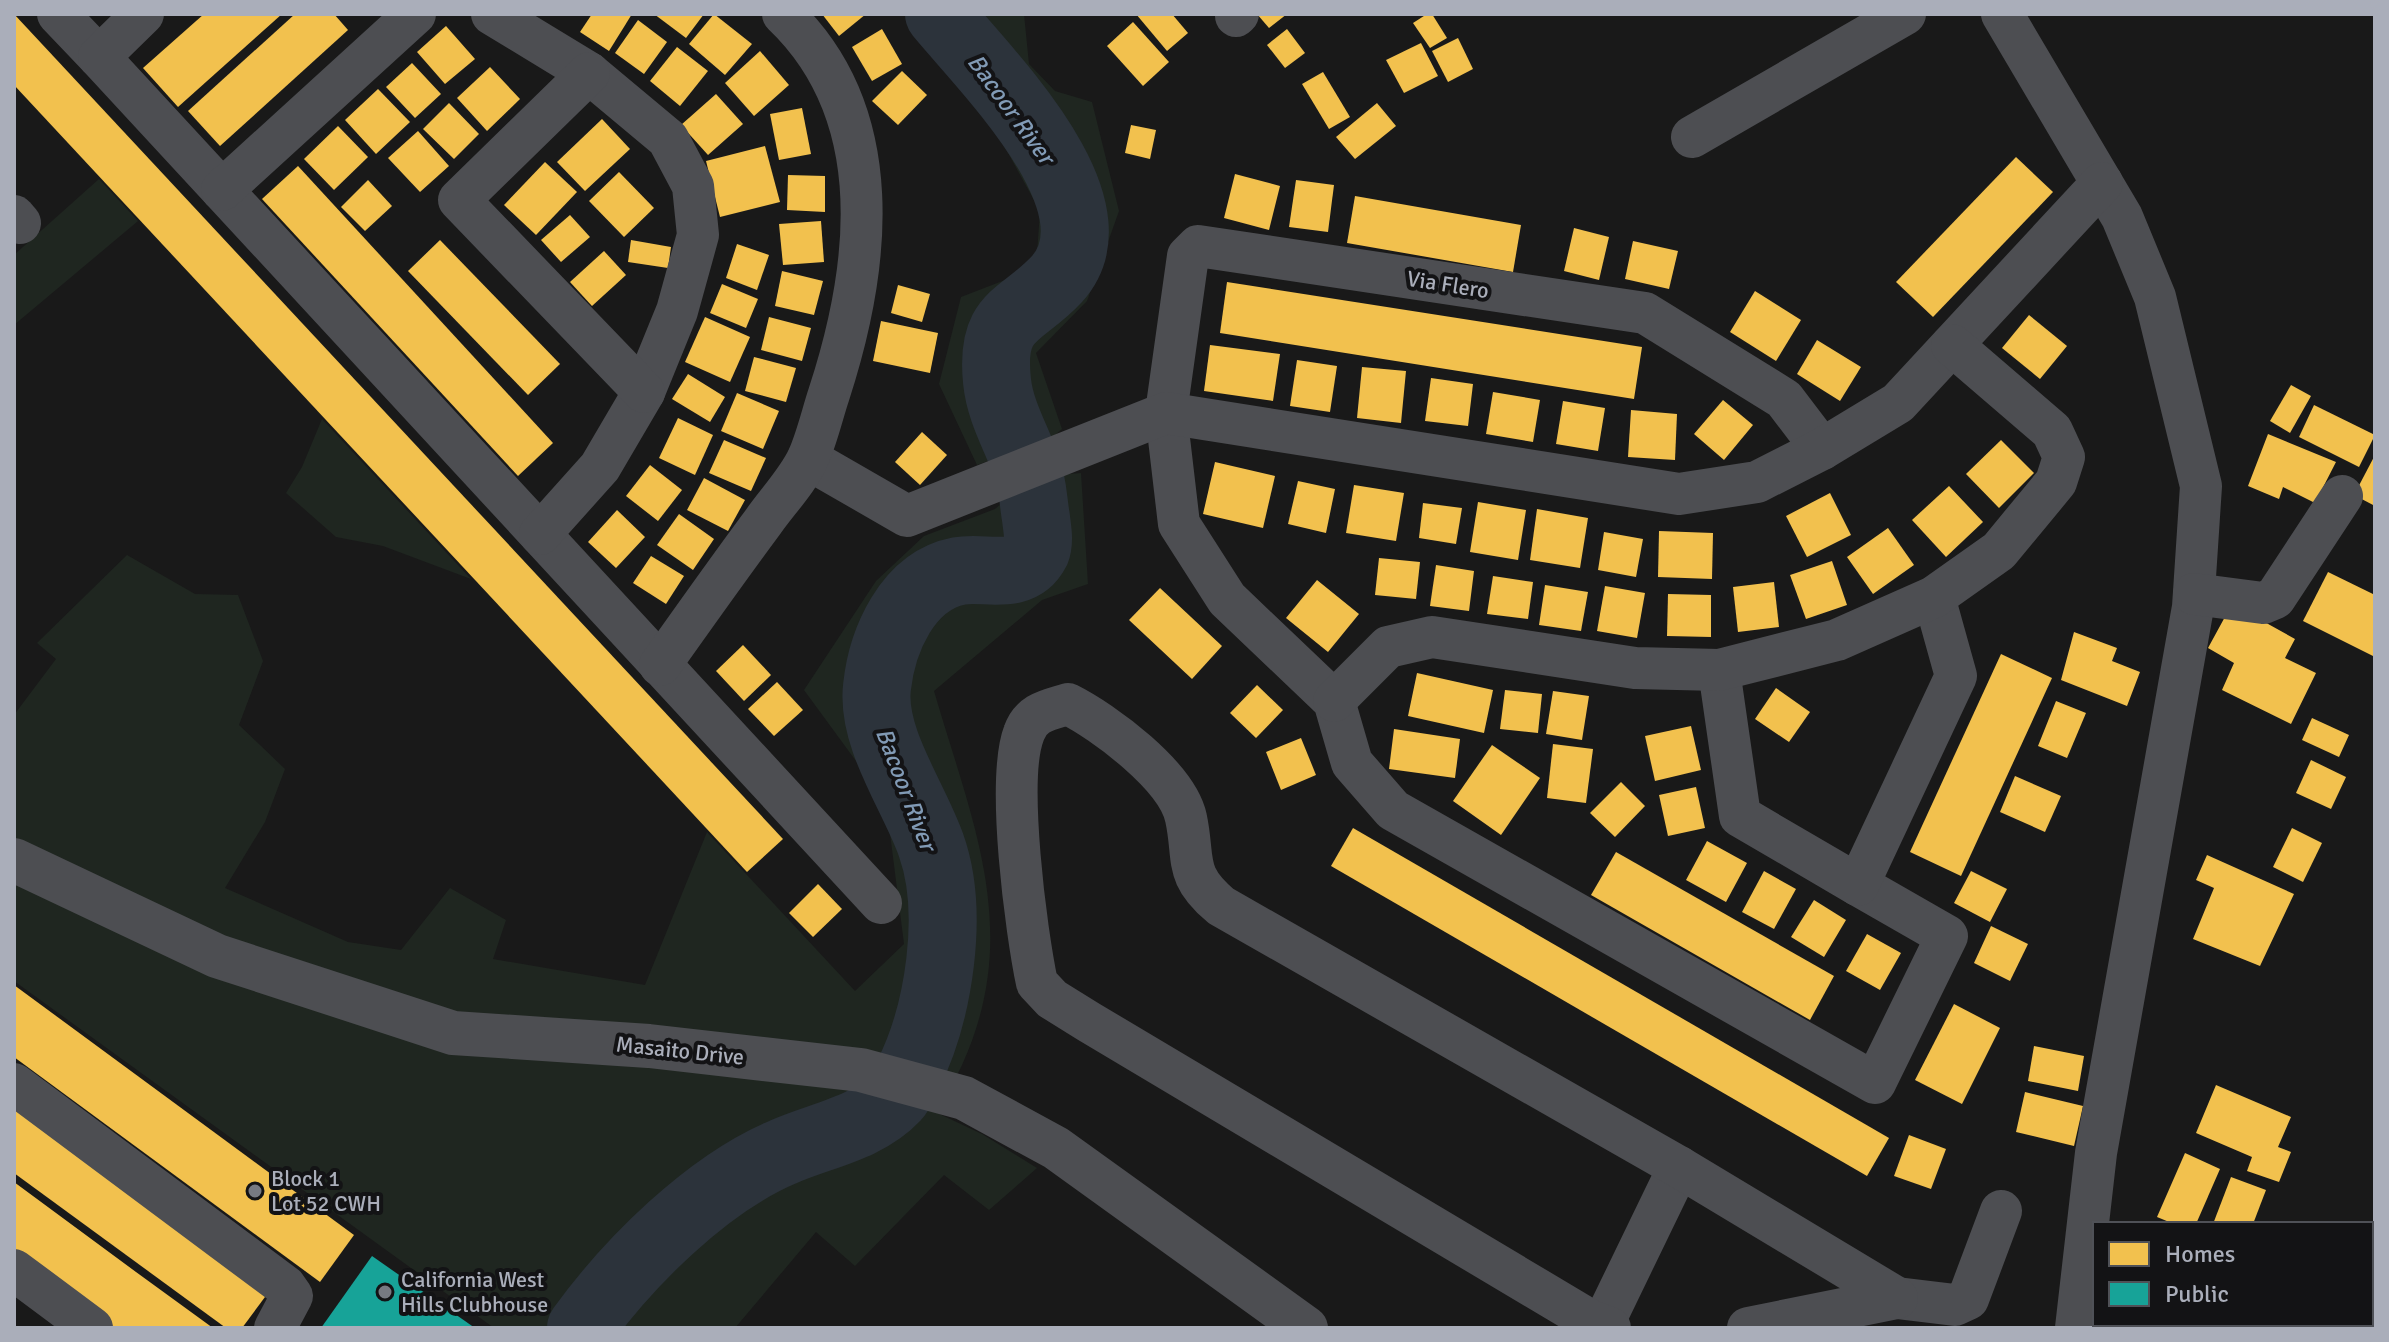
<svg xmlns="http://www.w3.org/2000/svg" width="2389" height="1342" font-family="Signika,sans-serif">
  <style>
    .green { fill: #1f2620 }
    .homes { fill: #f2c14e }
    .public { fill: #17a398 }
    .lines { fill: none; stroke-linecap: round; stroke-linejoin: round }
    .river { stroke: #2c333b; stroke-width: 68 }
    .minor { stroke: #4d4e52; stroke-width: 42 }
    .tertiary { stroke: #4d4e52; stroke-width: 44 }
    .poi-dot { fill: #777a82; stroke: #131315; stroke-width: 3 }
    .labels { text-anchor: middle; stroke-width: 8; stroke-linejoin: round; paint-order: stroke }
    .street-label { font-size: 22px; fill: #aaaeba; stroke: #131315 }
    .poi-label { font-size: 22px; fill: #aaaeba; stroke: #131315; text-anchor: start }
    .water-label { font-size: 24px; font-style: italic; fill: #819ab5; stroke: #131315 }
  </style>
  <rect width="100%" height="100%" fill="#191919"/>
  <g class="green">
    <polygon points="911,14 1024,14 1029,64 1055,91 1092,102 1119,211 1087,301 1036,353 1062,429 1053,437 977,465 939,384 961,297 1036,268 1040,211 981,104 935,57"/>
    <polygon points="99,179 138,221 14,325 14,255"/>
    <polygon points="322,419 471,579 383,546 336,537 286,493 302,467"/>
    <path d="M 1081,473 L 1088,584 L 1042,600 L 934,691 C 972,822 1023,931 962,1065 C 955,1081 942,1096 933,1111 L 982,1134 L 1037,1168 L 989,1210 L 944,1175 L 855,1266 L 816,1232 L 735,1328 L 494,1328 L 14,981 L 14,715 L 56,659 L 37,643 L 127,555 L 195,594 L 238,595 L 263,661 L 239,725 L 285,769 L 265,822 L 225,888 L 348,942 L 401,950 L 450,888 L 506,920 L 493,959 L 645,985 L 707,832 L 855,991 L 904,944 L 886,802 L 804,690 L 876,581 L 924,536 L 995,509 L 1004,501 L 1068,474 Z"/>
  </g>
  <g class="homes">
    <polygon points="14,14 783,839 747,872 14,85"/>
    <polygon points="204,14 282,14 178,107 143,68"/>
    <polygon points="295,14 334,14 348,30 220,146 188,111"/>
    <polygon points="592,14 632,14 609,51 580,32"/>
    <polygon points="654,14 704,14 686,38"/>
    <polygon points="714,14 752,44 725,75 689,44"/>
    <polygon points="822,14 866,14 839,36"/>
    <polygon points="1136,14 1172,14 1188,33 1167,51"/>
    <polygon points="1257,14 1287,14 1269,28"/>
    <polygon points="1427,14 1432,14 1447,38 1430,48 1413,23"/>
    <polygon points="638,20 667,42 644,74 615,53"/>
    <polygon points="1133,22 1169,62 1143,86 1107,46"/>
    <polygon points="446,26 475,59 445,84 417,52"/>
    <polygon points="882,29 902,64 872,81 852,47"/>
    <polygon points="1287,29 1305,53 1285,68 1267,45"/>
    <polygon points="1458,38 1473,69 1448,82 1432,51"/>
    <polygon points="1421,43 1438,76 1404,93 1386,60"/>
    <polygon points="677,47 708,71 680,106 650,81"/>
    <polygon points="760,51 789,85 754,116 725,83"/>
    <polygon points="412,63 441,94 415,118 386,87"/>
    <polygon points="490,67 520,99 487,131 457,98"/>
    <polygon points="902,71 927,95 898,125 872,101"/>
    <polygon points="1323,72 1350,117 1329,129 1302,84"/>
    <polygon points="378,89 410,122 376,154 345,120"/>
    <polygon points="716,94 743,124 708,155 681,125"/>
    <polygon points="449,103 479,134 454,159 423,129"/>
    <polygon points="1377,103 1396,126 1355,159 1336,137"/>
    <polygon points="802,108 811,154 779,160 770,114"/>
    <polygon points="602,119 630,149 585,191 557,162"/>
    <polygon points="1131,125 1156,130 1150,159 1125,153"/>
    <polygon points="338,126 368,157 334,190 304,159"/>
    <polygon points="418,131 449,166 420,192 388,158"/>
    <polygon points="765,146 780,202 720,217 706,161"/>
    <polygon points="2016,157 2053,192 1933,317 1896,282"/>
    <polygon points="545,162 577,192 536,235 504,205"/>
    <polygon points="298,166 553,443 518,476 262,199"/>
    <polygon points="619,172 654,208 624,237 589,201"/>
    <polygon points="1235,174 1280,186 1269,230 1224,218"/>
    <polygon points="788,175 825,176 825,212 787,210"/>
    <polygon points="368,180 392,206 365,231 341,207"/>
    <polygon points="1296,180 1334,185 1328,232 1289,227"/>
    <polygon points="1355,196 1521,225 1513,272 1347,243"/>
    <polygon points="570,215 590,237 561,262 541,240"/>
    <polygon points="821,221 824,262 783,265 779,224"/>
    <polygon points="1574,228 1609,237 1599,280 1564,271"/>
    <polygon points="440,240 560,364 528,395 408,271"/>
    <polygon points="631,240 671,247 668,268 628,262"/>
    <polygon points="1633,241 1678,251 1669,289 1625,279"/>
    <polygon points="737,244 769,255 757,290 726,278"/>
    <polygon points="604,251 626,275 592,306 570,282"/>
    <polygon points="782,271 823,281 814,315 775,306"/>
    <polygon points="1227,282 1642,347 1634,399 1220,333"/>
    <polygon points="722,284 758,299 746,328 710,313"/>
    <polygon points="898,285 930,294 922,322 891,313"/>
    <polygon points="1755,291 1801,320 1776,361 1730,332"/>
    <polygon points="2029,315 2067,346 2040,379 2002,348"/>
    <polygon points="705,317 750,337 730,382 685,362"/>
    <polygon points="769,317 811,328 802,361 761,350"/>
    <polygon points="881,321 938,333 930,373 873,361"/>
    <polygon points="1817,340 1861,367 1840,401 1797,374"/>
    <polygon points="1210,345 1280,354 1273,401 1204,391"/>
    <polygon points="754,357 796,368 786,402 745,391"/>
    <polygon points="1297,360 1337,366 1330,412 1290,406"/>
    <polygon points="1362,367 1406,371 1401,423 1357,418"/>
    <polygon points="688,374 725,397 710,422 672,399"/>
    <polygon points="1431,378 1473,384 1468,426 1425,421"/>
    <polygon points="2291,385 2311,396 2290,433 2270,421"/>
    <polygon points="1493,392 1540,400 1533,442 1486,434"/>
    <polygon points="737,393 779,411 763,449 721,431"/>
    <polygon points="1723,400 1753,425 1724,460 1694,434"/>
    <polygon points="1563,401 1605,408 1598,451 1556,444"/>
    <polygon points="2314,405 2375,435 2359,467 2299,437"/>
    <polygon points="1631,410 1677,414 1675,460 1628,457"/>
    <polygon points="678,418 713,435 695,475 659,458"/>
    <polygon points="922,432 947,455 920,485 895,462"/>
    <polygon points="2268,434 2336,462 2315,503 2283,487 2279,499 2248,486"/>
    <polygon points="724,440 766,458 751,491 709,473"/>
    <polygon points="2001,440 2034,473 1999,508 1966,474"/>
    <polygon points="2375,455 2375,506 2354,495"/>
    <polygon points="1215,462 1275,476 1263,528 1203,514"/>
    <polygon points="650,465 682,490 658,521 626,496"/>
    <polygon points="704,478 745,500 728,531 687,510"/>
    <polygon points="1298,481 1335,489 1326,533 1288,524"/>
    <polygon points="1354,485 1404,493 1396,541 1346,533"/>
    <polygon points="1949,486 1983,522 1946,557 1912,520"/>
    <polygon points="1830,493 1851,535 1807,557 1786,516"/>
    <polygon points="1478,502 1526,510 1518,560 1470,552"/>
    <polygon points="1423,503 1462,508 1456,544 1419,538"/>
    <polygon points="1537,509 1588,518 1580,568 1530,560"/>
    <polygon points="617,510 645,537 616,568 588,542"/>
    <polygon points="679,514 714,539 693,570 657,545"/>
    <polygon points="1888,528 1914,565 1873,594 1847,557"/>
    <polygon points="1659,531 1713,533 1712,579 1658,577"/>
    <polygon points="1604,532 1643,539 1636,577 1598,570"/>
    <polygon points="651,556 684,576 666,604 633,583"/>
    <polygon points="1379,558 1420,562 1416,599 1375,595"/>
    <polygon points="1832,561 1847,605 1806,619 1790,575"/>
    <polygon points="1436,565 1474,571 1469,611 1430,606"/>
    <polygon points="2328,572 2375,595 2375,657 2303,621"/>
    <polygon points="1493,576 1533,582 1528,619 1487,614"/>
    <polygon points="1317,580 1359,614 1328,652 1286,618"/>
    <polygon points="1774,582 1779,627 1738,632 1733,587"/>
    <polygon points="1545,585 1588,592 1581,631 1539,625"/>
    <polygon points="1605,586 1645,593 1637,638 1597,631"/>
    <polygon points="1160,588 1222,646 1192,679 1129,620"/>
    <polygon points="1668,594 1711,595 1711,637 1667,636"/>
    <polygon points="2232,604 2295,639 2285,658 2316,673 2291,724 2222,690 2234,663 2208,648"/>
    <polygon points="2074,632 2117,648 2112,661 2140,672 2127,706 2061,680"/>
    <polygon points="743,645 771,675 744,701 716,671"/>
    <polygon points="2001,654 2052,678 1961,876 1910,852"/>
    <polygon points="1417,673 1493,690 1484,733 1408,716"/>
    <polygon points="777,682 803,710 774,736 748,709"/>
    <polygon points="1257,685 1283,710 1256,738 1230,713"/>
    <polygon points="1776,688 1810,712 1789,742 1755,719"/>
    <polygon points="1505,690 1542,694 1538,733 1500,729"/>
    <polygon points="1553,691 1589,696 1582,740 1546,734"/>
    <polygon points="2056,701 2086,713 2067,758 2038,746"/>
    <polygon points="2312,718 2349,735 2339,757 2302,740"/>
    <polygon points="1691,726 1701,770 1655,781 1645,736"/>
    <polygon points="1394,729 1460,739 1455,778 1389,769"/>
    <polygon points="1301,738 1316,775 1281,790 1266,752"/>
    <polygon points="1553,744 1593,749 1586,803 1547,798"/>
    <polygon points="1492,745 1540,778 1501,835 1453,801"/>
    <polygon points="2311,760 2346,777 2331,809 2296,793"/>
    <polygon points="2015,776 2061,796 2045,832 2000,812"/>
    <polygon points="1621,782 1645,806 1615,837 1590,813"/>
    <polygon points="1696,787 1705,828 1668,836 1659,795"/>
    <polygon points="1353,828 1889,1138 1867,1176 1331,866"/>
    <polygon points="2292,828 2322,843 2303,882 2273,867"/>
    <polygon points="1707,841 1747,863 1726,902 1686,880"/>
    <polygon points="1616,852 1834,976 1810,1020 1591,895"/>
    <polygon points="2207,855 2294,894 2260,966 2193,939 2214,888 2196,880"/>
    <polygon points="1764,871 1796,889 1774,929 1742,912"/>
    <polygon points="1971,871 2007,889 1990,922 1954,903"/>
    <polygon points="818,884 842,909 813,937 789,913"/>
    <polygon points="1814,900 1846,920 1824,957 1791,937"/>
    <polygon points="1991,926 2028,944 2010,981 1974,963"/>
    <polygon points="1867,934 1901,953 1880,990 1846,971"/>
    <polygon points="14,985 354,1235 320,1282 14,1057"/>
    <polygon points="1954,1004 2000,1028 1962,1104 1915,1080"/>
    <polygon points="2034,1046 2084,1056 2078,1091 2028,1081"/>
    <polygon points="2216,1085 2291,1117 2278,1147 2291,1152 2279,1182 2247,1171 2252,1157 2196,1133"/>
    <polygon points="2025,1092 2083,1106 2074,1146 2016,1132"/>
    <polygon points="14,1108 268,1293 242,1328 226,1328 14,1173"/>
    <polygon points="1909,1135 1946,1149 1931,1189 1894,1176"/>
    <polygon points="2185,1153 2220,1169 2196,1224 2174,1224 2157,1217"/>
    <polygon points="2231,1177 2266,1190 2253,1224 2213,1224"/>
    <polygon points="14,1182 136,1272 213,1328 115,1328 27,1264 14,1254"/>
  </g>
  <polygon class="public" points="372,1256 475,1328 321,1328"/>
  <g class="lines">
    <path class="river" d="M 581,1328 C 629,1262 707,1184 783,1152 C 821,1135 866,1129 896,1097 C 901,1092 905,1082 908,1075 C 939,1013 955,912 931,845 C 914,797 871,738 877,687 C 882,641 907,581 959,571 C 985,566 1020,582 1036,551 C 1040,541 1037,528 1036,518 C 1033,501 1033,484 1027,468 C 1017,439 1000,412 997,381 C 990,313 1021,318 1057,279 C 1124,205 984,69 939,14"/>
    <g class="minor">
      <polyline points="58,14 99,57"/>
      <polyline points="143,14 99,57 881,903"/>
      <polyline points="492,14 589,73 668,139 693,186 698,235 677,311 644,392 600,467 540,534"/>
      <polyline points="2002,14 2122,217 2155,297 2201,486 2193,607 2096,1153 2076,1328"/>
      <polyline points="1236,16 1238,14"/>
      <polyline points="589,73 459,200 644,392"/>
      <polyline points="1692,137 1905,14"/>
      <polyline points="222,190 415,14"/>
      <polyline points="14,216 20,223"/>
      <polyline points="1822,449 1784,399 1645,313 1198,246 1188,256 1166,413 1179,524 1227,599 1334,701 1352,763 1393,810 1875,1083 1947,936 1858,885"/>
      <polyline points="808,459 907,516 1166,413 1679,494 1757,482 1822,449 1898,403 2102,183"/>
      <polyline points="2194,594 2263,603 2275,598 2342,496"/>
      <path d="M 660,665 C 694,617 728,569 763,522 C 777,502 798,480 808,458 C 817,438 822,415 829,394 C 870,268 889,115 783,14"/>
      <polyline points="1719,670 1740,816 1858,885 1956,676 1934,597"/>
      <polyline points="1334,701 1388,647 1432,637 1635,668 1719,670 1837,640 1934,597 1999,551 2056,482 2064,457 2052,431 1952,345"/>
      <polyline points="14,1084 285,1286 292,1296 275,1328"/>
      <polyline points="14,1270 92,1328"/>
      <polyline points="1897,1298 1955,1305 1968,1299 2001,1211"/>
      <polyline points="1602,1326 1679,1167"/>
      <path d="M 1610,1328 L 1591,1321 L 1089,1022 L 1052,999 L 1037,983 C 1026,931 1006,779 1024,733 C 1031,712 1049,710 1068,704 C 1104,722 1177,776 1186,818 C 1195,860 1183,874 1221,906 L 1679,1167 L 1897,1298 L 1748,1328"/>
    </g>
    <polyline class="tertiary" points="14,860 217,956 453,1033 649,1046 861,1070 964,1098 1056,1148 1306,1328"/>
  </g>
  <g class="poi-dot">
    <circle cx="255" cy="1191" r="8"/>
    <circle cx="385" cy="1292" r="8"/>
  </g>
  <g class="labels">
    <g class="street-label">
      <text transform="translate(1448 284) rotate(9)" y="8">Via Flero</text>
      <text transform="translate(680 1050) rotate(6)" y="8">Masaito Drive</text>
    </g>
    <g class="poi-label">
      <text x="271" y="1186">Block 1<tspan x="271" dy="25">Lot 52 CWH</tspan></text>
      <text x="401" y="1287">California West<tspan x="401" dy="25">Hills Clubhouse</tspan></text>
    </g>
    <g class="water-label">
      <text transform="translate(1011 109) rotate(54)" y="8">Bacoor River</text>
      <text transform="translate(906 789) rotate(69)" y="8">Bacoor River</text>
    </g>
  </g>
  <rect width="2389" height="1342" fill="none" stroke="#aaaeba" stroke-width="32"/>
  <rect x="2093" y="1222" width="280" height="104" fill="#131315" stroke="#4f5157" stroke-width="2"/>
  <rect x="2109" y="1242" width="40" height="24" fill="#f2c14e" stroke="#4f5157" stroke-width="2"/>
  <text x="2165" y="1262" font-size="24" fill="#aaaeba">Homes</text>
  <rect x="2109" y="1282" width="40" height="24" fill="#17a398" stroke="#4f5157" stroke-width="2"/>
  <text x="2165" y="1302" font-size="24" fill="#aaaeba">Public</text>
</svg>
